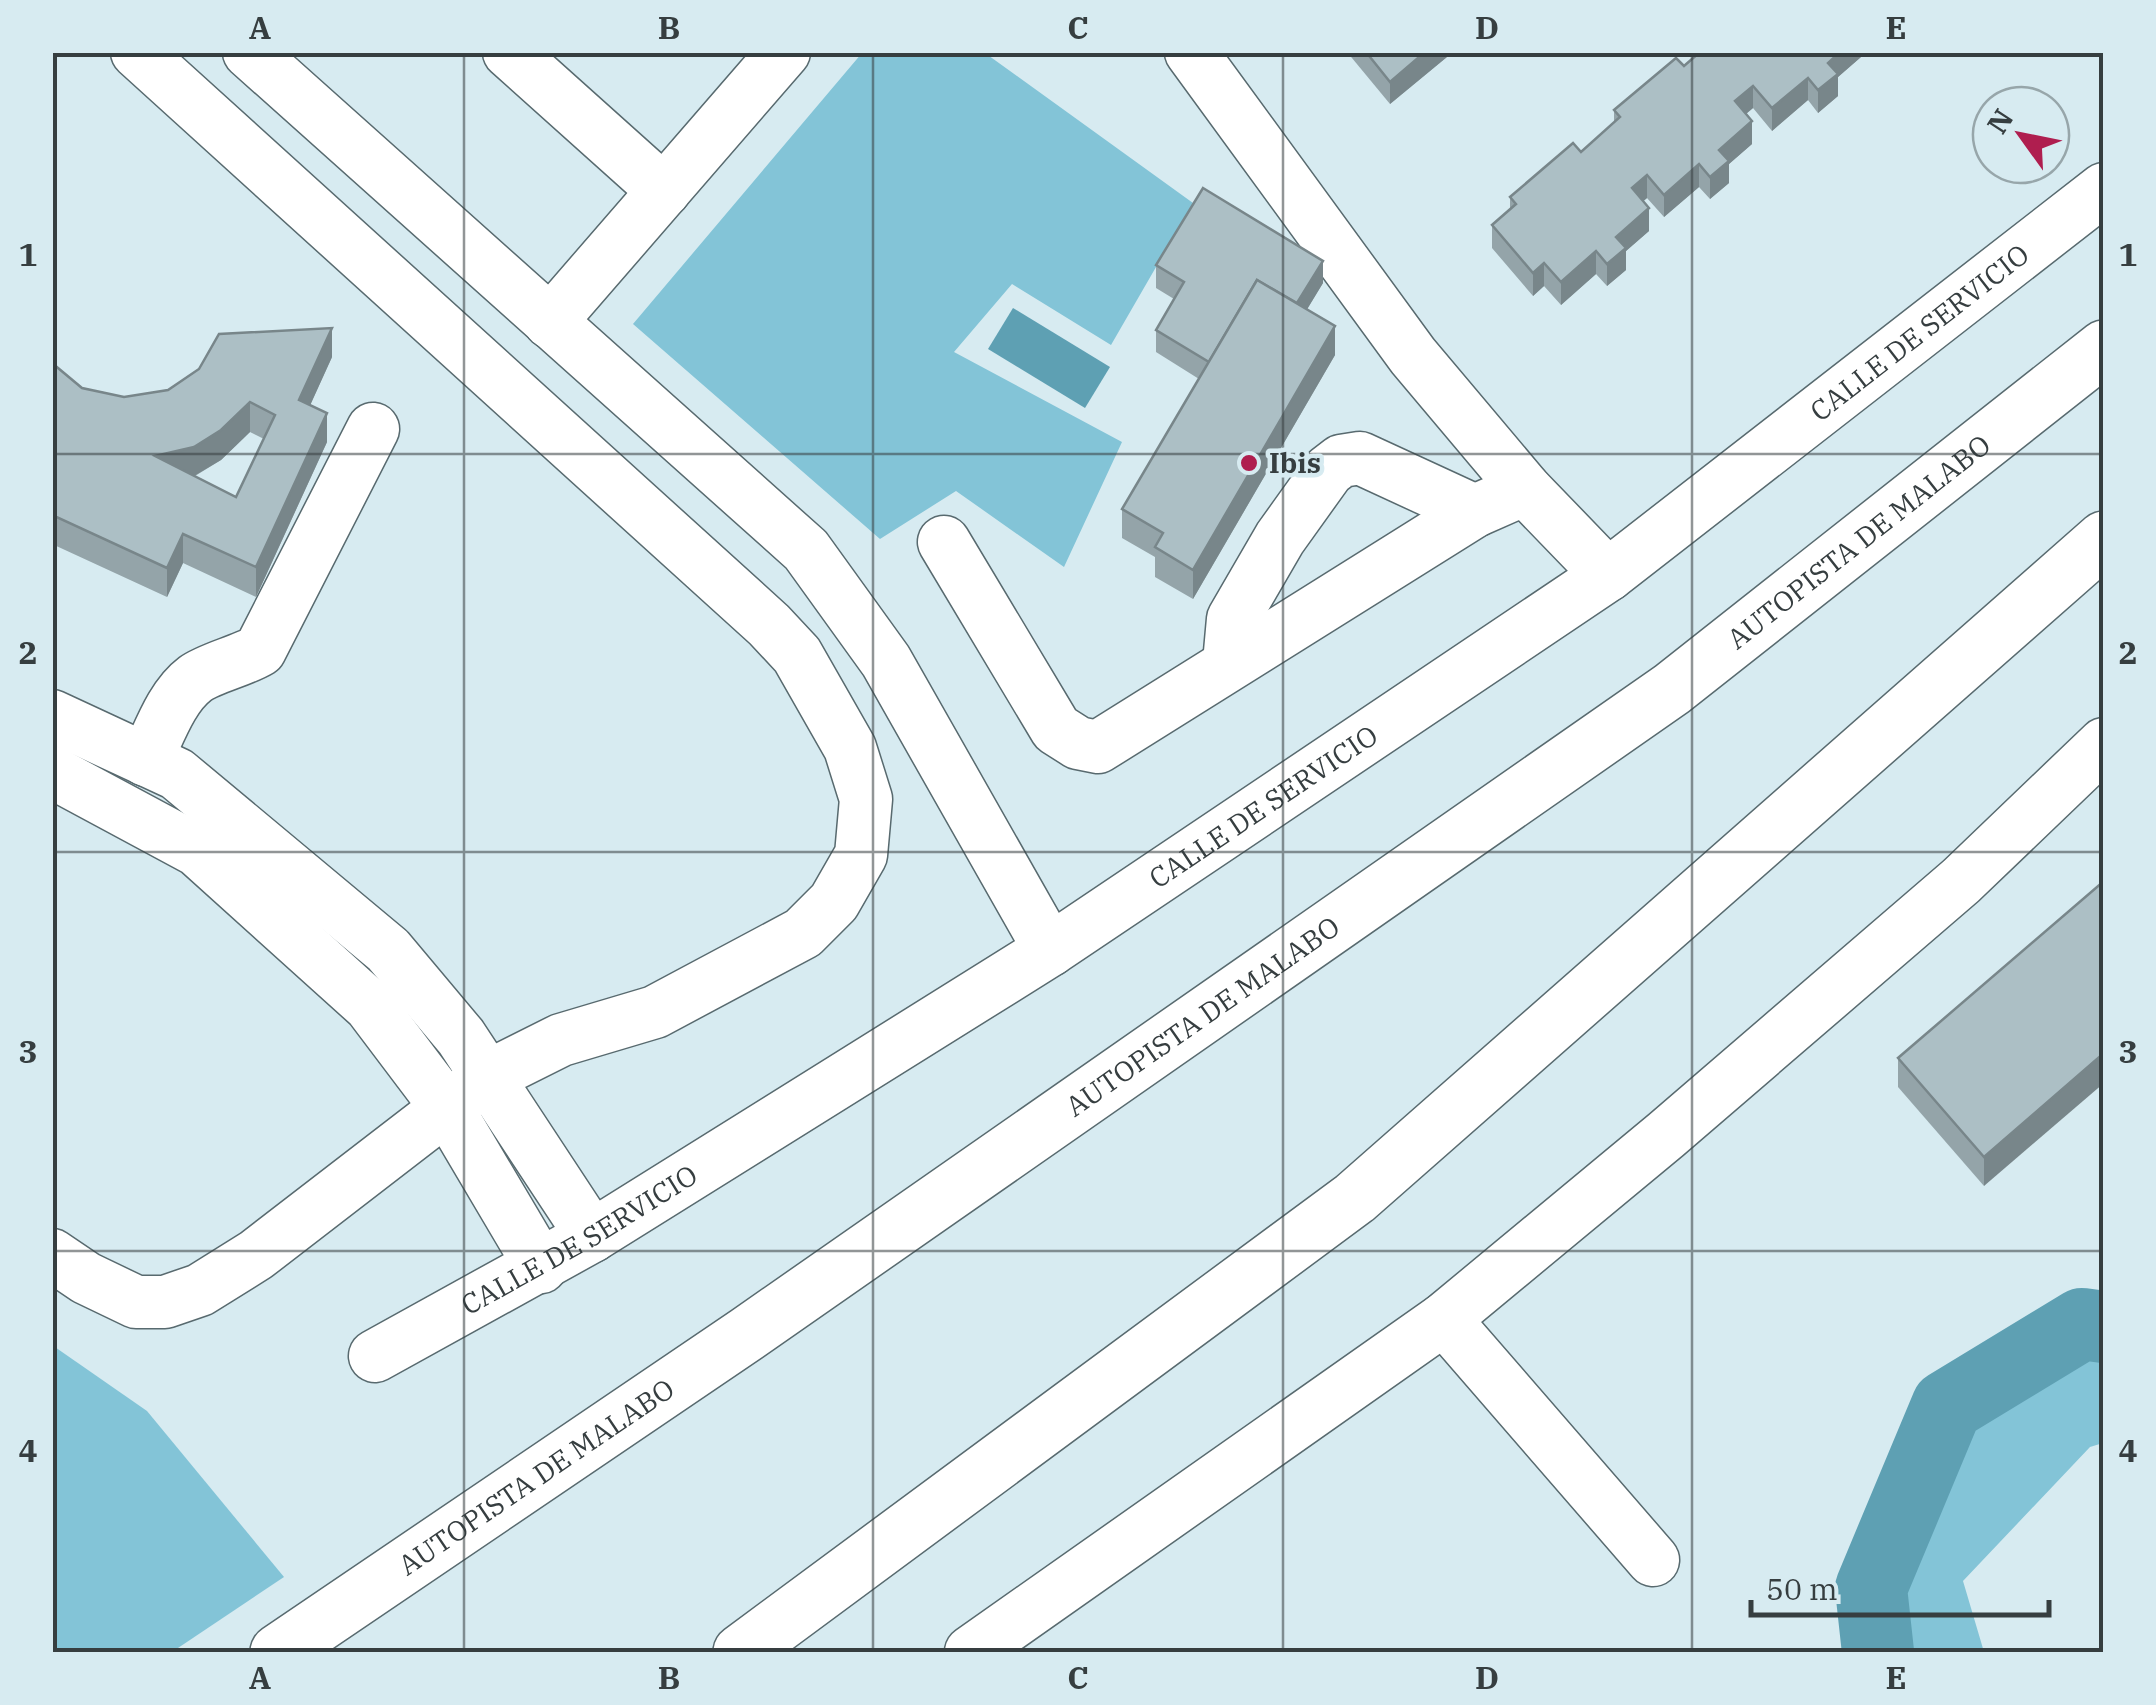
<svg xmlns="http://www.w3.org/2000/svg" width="2156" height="1705" font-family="'IBM Plex Serif',serif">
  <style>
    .green { fill: #83c4d7 }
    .water { fill: #5ea0b3 }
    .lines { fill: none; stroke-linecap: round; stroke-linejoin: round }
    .river { stroke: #5ea0b3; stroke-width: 72 }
    .minor-casing { stroke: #586a6f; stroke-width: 55 }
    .highway-casing { stroke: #586a6f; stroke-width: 58 }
    .minor { stroke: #fff; stroke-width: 52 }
    .highway { stroke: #fff; stroke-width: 55 }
    .wall { fill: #94a4a9; fill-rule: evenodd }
    .shaded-wall { fill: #78868a }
    .building { fill: #acbfc5; stroke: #78868a; stroke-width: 2.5; fill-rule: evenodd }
    .grid { fill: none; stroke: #363e40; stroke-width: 2.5; stroke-opacity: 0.55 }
    .poi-dot { fill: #af1e4f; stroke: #d7ebf1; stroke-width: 4 }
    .labels { text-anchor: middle; stroke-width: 9; stroke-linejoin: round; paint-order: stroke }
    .street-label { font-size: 28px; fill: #363e40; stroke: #d7ebf1 }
    .poi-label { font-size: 28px; font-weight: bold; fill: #363e40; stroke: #d7ebf1; text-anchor: start }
    .neatline { fill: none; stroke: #363e40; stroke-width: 4 }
    .grid-label { font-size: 32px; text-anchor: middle; font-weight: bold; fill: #363e40 }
  </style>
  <rect width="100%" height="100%" fill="#d7ebf1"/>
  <g class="green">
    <polygon points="862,53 985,53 1193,203 1111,345 1012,284 954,352 1122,442 1064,567 956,491 880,539 633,324"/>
    <polygon points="2069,1296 2103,1299 2103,1443 2090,1447 1963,1581 1984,1652 1847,1652 1856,1535 1918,1410"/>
    <polygon points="52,1345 147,1411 284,1577 172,1652 53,1652"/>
  </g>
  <polygon class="water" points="1013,308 1110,367 1085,408 988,349"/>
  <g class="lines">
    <polyline class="river" points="1878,1652 1871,1588 1947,1406 2082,1324 2104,1327"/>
    <defs>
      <g id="minor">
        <polyline points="249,52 806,550 886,661 1050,950"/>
        <polyline points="509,52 664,191"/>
        <polyline points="1191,52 1413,356 1525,489 1608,575"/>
        <polyline points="550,322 784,52"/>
        <polyline points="944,542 1056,729 1078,743 1098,747 1475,511 1525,489"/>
        <polyline points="1229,663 1233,619 1280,538 1328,471 1341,461 1360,458 1475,511"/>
        <polyline points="52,716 177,774 388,950 461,1037 592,1236"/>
        <path d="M 146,760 C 159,734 171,697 195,679 C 210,668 242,661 260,650 L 373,429"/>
        <polyline points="52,772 197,850 370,1006 447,1108 541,1267"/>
        <polyline points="52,1255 86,1278 136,1302 165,1302 200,1290 256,1255 487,1077 561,1040 655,1012 803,933 834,902 861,855 866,799 850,748 797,655 769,625 137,52"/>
        <polyline points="1444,1319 1653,1560"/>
        <path id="s1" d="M 375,1356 L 592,1236 L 1050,950 L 1608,575 L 2104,189"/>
        <polyline points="971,1652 1444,1319 1666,1135 1961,881 2104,744"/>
      </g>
      <g id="highway">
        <path id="s2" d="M 278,1652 L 747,1334 L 1672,689 L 2104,348"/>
        <polyline points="741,1652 1355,1198 2104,539"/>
      </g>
    </defs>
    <use href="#minor" class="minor-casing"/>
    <use href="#highway" class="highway-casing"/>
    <use href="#minor" class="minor"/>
    <use href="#highway" class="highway"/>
  </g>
  <g class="wall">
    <polygon points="1347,52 1453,52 1390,104"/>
    <polygon points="1861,52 1861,57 1838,77 1838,96 1818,113 1808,100 1772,131 1753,108 1746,114 1752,144 1729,164 1729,183 1710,199 1699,187 1664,217 1647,198 1643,201 1649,231 1626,251 1626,270 1607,286 1596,274 1561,305 1544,286 1533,296 1492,248 1492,225 1510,209 1510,197 1581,152 1614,122 1614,110 1684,66"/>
    <polygon points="1156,265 1323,283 1307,309 1335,355 1193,599 1155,577 1155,557 1122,538 1122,509 1199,379 1156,352 1156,330 1174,299 1156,288"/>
    <path d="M 332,357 L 310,405 L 327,442 L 256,597 L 183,563 L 167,597 L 52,544 L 52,363 L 82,388 L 124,397 L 168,390 ZM 250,432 L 264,439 L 236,497 L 195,476 L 221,460 Z"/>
    <polygon points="2104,881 1984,1186 1898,1087 1898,1058"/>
  </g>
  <g class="shaded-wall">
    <polygon points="1425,52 1453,52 1390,104 1390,82"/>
    <polygon points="1840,52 1861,52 1861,57 1838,77 1838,96 1818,113 1818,90 1828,63"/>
    <polygon points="1808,78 1808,100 1772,131 1772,108"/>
    <polygon points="1753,86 1753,108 1735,123 1735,101"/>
    <polygon points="1752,121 1752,144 1729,164 1729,183 1710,199 1710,177 1719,150"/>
    <polygon points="1699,164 1699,187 1664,217 1664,195"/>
    <polygon points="1647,175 1647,198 1632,211 1632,188"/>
    <polygon points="1649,208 1649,231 1626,251 1626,270 1607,286 1607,264 1616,237"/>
    <polygon points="1596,251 1596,274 1561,305 1561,282"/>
    <polygon points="1323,261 1323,283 1294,331 1294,308"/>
    <polygon points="1544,263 1544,286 1533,296 1533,273"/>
    <polygon points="1335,326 1335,355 1193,599 1193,570"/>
    <polygon points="332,328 332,357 299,430 299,400"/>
    <polygon points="250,402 250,432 221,460 194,476 155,456"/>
    <polygon points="327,413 327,442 256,597 256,567"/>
    <polygon points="183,534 183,563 167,597 167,568"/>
    <polygon points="2104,1053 2104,1083 1984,1186 1984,1157"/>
  </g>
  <g class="building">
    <polygon points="1366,52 1425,52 1390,82"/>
    <polygon points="1700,52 1840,52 1828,63 1838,74 1818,90 1808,78 1772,108 1753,86 1735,101 1752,121 1719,150 1729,161 1710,177 1699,164 1664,195 1647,175 1632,188 1649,208 1616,237 1626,248 1607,264 1596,251 1561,282 1544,263 1533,273 1492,225 1516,204 1510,197 1573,143 1581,152 1620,117 1614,110 1676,58 1684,66"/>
    <polygon points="1203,188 1323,261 1297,303 1257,280 1209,362 1156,330 1184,282 1156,265"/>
    <polygon points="1257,280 1335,326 1193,570 1155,547 1163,533 1122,509"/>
    <path d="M 332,328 L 299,400 L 327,413 L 256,567 L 183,534 L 167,568 L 52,515 L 52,363 L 82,388 L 124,397 L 168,390 L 199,369 L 219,334 ZM 250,402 L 275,415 L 236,497 L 155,456 L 194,447 L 221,430 Z"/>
    <polygon points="2104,881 2104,1053 1984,1157 1898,1058"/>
  </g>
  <path class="grid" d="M 464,52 L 464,1652M 873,52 L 873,1652M 1283,52 L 1283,1652M 1692,52 L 1692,1652M 52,454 L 2104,454M 52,852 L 2104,852M 52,1251 L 2104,1251"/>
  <circle class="poi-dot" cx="1249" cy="463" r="10"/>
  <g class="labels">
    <g class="street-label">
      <text dy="10" stroke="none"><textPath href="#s1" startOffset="1855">CALLE DE SERVICIO</textPath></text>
      <text dy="10" stroke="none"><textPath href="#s2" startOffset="1932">AUTOPISTA DE MALABO</textPath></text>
      <text dy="10" stroke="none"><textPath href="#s1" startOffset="1045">CALLE DE SERVICIO</textPath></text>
      <text dy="10" stroke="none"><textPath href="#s2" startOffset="1122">AUTOPISTA DE MALABO</textPath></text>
      <text dy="10" stroke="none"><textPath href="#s1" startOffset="235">CALLE DE SERVICIO</textPath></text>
      <text dy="10" stroke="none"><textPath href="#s2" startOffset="312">AUTOPISTA DE MALABO</textPath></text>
    </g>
    <g class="poi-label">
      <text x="1269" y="473">Ibis</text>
    </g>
  </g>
  <rect width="2156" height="1705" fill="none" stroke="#d7ebf1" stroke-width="110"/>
  <g transform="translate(2021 135) rotate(303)"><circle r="48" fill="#d7ebf1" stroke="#97a6aa" stroke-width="2.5"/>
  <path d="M0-8L18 38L0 25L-18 38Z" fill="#af1e4f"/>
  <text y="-15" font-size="28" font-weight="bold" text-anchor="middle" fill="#363e40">N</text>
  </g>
  <path d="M1751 1600v15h298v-15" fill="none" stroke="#363e40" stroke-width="5"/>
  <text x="1766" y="1600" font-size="30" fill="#363e40" stroke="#d7ebf1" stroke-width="8" paint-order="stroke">50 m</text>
  <rect x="55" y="55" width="2046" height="1595" class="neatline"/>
  <g class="grid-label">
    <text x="260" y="39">A</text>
    <text x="669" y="39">B</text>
    <text x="1078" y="39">C</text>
    <text x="1487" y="39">D</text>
    <text x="1896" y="39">E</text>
    <text x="28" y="266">1</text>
    <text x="2128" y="266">1</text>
    <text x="28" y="664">2</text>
    <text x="2128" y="664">2</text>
    <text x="28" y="1063">3</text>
    <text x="2128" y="1063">3</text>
    <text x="28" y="1462">4</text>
    <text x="2128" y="1462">4</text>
    <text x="260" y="1689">A</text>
    <text x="669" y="1689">B</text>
    <text x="1078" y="1689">C</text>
    <text x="1487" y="1689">D</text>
    <text x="1896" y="1689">E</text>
  </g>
</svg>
